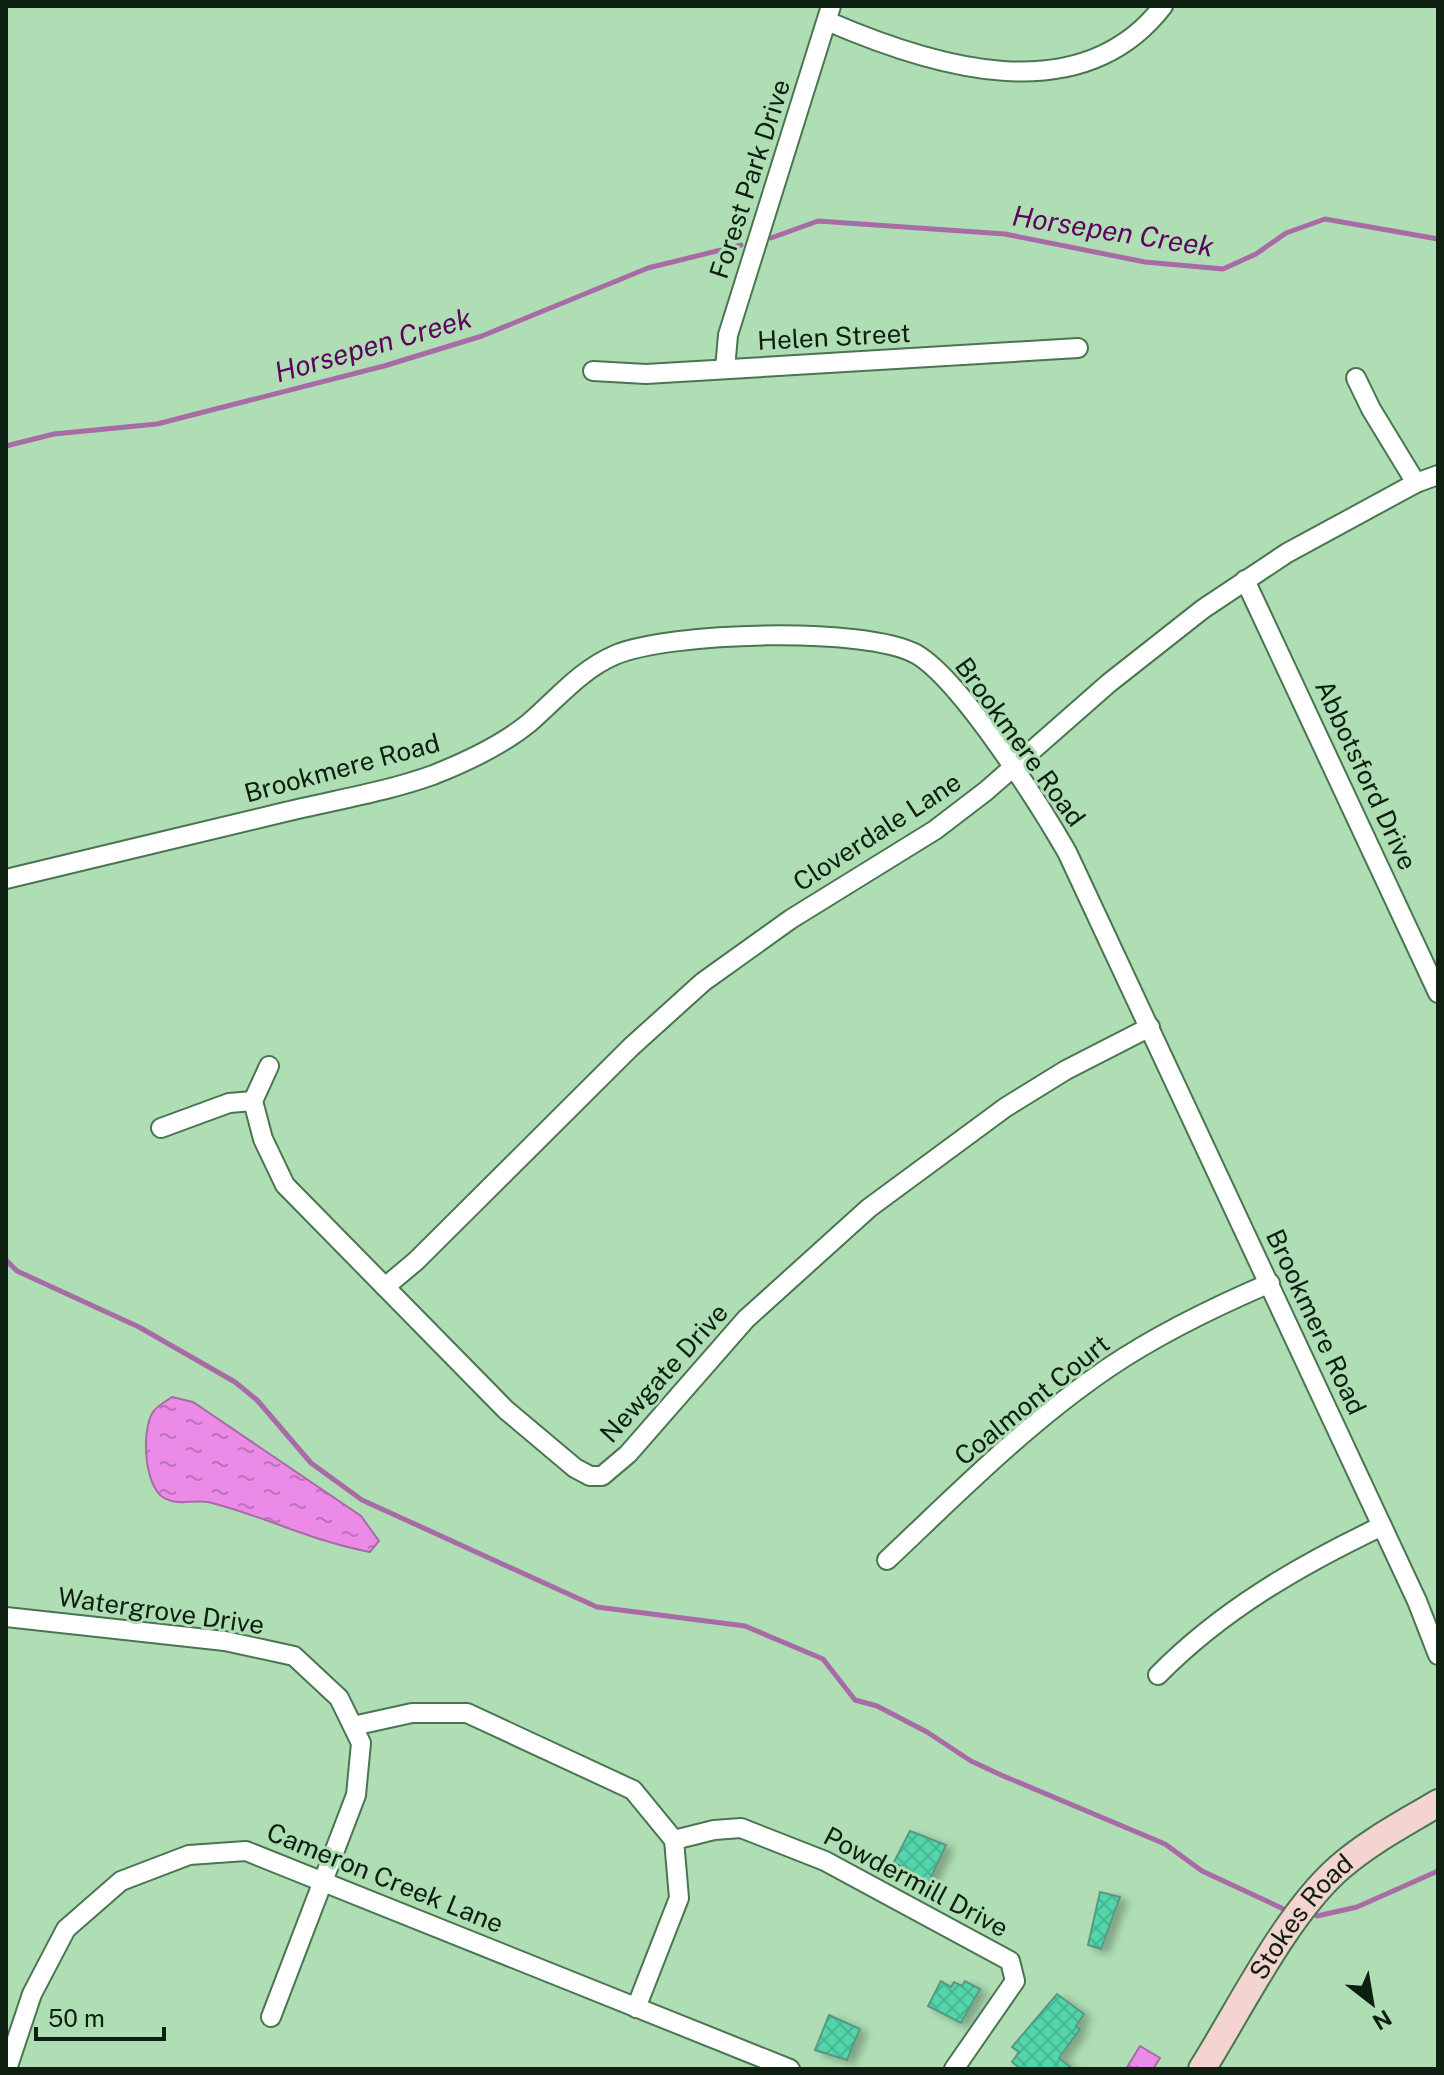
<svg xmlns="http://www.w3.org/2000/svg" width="1444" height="2075" font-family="'Public Sans',sans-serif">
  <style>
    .water { fill: url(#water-ripples); stroke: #a86ba6; stroke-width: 2 }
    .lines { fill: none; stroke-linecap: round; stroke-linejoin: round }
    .stream { stroke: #a86ba6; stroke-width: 5 }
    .building { fill: url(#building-cross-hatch); stroke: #599881; stroke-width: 2; filter: url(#shadow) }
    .street-casing { stroke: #497550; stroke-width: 22 }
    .secondary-casing { stroke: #497550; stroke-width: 30 }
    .street { stroke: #fff; stroke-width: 18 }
    .secondary { stroke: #f3d4d0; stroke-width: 26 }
    .labels { text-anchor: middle; stroke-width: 6; stroke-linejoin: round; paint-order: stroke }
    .street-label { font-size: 26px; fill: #0d1f10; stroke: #afdeb5 }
    .water-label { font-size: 28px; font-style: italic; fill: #5e015e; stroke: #afdeb5 }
  </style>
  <defs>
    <pattern id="water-ripples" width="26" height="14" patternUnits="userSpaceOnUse" patternTransform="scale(2)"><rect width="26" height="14" fill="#eb8be7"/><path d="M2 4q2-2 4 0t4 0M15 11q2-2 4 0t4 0" fill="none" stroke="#bd71ba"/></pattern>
    <pattern id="building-cross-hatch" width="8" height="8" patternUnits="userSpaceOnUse" patternTransform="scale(2)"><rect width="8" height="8" fill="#52d5ab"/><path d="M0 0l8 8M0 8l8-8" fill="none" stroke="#46b692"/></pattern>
    <filter id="shadow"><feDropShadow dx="7" dy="4" stdDeviation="4" flood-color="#0004"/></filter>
  </defs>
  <rect width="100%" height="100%" fill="#afdeb5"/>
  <g class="water">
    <path d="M 172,1397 L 193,1402 L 361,1516 L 379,1541 L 370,1552 C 315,1542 266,1517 212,1503 C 196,1498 180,1507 164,1498 C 144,1486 141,1430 153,1412 C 157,1406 166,1401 172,1397 Z"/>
    <polygon points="1140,2046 1160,2058 1153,2069 1126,2069"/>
  </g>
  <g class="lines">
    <g class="stream">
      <polyline points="771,238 818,221 1005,234 1145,262 1223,269 1256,254 1286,233 1325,219 1438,239"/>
      <polyline points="6,446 54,434 157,424 384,366 482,336 648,268 741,245"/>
      <polyline points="6,1260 17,1271 139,1327 235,1382 257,1400 311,1463 362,1500 597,1607 745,1626 823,1659 855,1700 877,1706 927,1732 971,1761 1001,1775 1165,1844 1202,1871 1290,1912"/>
      <polyline points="1317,1916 1357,1907 1438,1871"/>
    </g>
  </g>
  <g class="building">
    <polygon points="910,1831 946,1845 928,1884 894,1862"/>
    <polygon points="1100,1892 1120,1897 1101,1949 1088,1945"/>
    <polygon points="941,1981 951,1987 954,1982 962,1986 965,1981 980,1989 961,2023 928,2006"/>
    <polygon points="1057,1994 1084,2014 1076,2026 1080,2029 1059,2058 1073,2069 1021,2069 1012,2062 1019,2052 1012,2047"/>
    <polygon points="829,2015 860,2029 847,2060 815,2050"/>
  </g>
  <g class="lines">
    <defs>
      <g id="street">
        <path d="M 827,21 C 931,66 1080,114 1163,6"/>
        <polyline points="725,369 728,335 831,6"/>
        <polyline points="593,371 646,374 1078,348"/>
        <polyline points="1356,378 1371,409 1416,483"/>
        <polyline points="1245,580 1438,993"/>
        <path d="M 6,879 C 99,857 192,834 285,812 C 334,800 386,792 433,775 C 466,762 501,746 529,723 C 557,699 580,670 615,655 C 669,632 864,626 916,654 C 960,679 1040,805 1067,852 L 1417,1601 L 1438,1655"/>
        <polyline points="269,1066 253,1101 263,1139 285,1185 506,1410 575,1468 590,1476 602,1476 628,1454 746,1319 869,1208 1006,1107 1066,1070 1150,1027"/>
        <polyline points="161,1128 229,1103 253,1101"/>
        <polyline points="385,1287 416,1261 631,1047 703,982 791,919 935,830 986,791 1109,683 1203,609 1287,553 1416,483 1438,475"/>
        <path d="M 887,1560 C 958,1493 1027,1423 1108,1368 C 1158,1334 1214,1307 1270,1283"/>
        <polyline points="6,1617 225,1641 294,1656 339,1698 361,1743 356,1795 271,2017"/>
        <path d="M 1158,1675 C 1222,1610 1300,1565 1382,1526"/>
        <polyline points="353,1726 412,1713 467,1713 633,1790 674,1840 679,1898 636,2008"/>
        <polyline points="674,1840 714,1830 741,1828 825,1861 1010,1961 1015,1981 954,2069"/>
        <polyline points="7,2069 32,1994 66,1929 121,1881 189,1855 246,1851 790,2069"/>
      </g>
      <g id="secondary">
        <path id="s1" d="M 1202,2069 C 1241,2007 1286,1914 1340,1867 C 1370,1841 1405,1823 1438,1803"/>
      </g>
    </defs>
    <use href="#street" class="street-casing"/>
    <use href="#secondary" class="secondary-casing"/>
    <use href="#street" class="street"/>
    <use href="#secondary" class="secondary"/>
  </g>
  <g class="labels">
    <g class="street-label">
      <text transform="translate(750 179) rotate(-72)" y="9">Forest Park Drive</text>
      <text transform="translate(834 337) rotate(-3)" y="9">Helen Street</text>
      <text transform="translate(1020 742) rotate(54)" y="9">Brookmere Road</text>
      <text transform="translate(342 768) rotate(-15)" y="9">Brookmere Road</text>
      <text transform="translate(1366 775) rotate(65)" y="9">Abbotsford Drive</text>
      <text transform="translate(877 832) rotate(-33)" y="9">Cloverdale Lane</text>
      <text transform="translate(1316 1322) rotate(65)" y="9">Brookmere Road</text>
      <text transform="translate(664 1373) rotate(-48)" y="9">Newgate Drive</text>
      <text transform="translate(1032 1400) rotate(-39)" y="9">Coalmont Court</text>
      <text transform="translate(161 1611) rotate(8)" y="9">Watergrove Drive</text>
      <text transform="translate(385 1878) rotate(22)" y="9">Cameron Creek Lane</text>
      <text transform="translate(916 1882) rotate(28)" y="9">Powdermill Drive</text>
      <text dy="9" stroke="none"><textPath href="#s1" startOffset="182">Stokes Road</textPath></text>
    </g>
    <g class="water-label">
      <text transform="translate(1113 231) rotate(9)" y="10">Horsepen Creek</text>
      <text transform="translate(373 345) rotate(-16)" y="10">Horsepen Creek</text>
    </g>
  </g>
  <rect width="1444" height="2075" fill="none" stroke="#0d1f10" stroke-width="16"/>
  <g transform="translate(1372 2003) rotate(149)" stroke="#afdeb5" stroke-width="6" paint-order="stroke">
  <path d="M0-6L14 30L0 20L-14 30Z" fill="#0d1f10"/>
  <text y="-12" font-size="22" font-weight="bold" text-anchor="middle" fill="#0d1f10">N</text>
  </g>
  <path d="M36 2027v12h128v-12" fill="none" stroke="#0d1f10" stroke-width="4"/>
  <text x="48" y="2027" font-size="24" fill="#0d1f10" stroke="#afdeb5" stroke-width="6" paint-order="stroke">50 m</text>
</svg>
